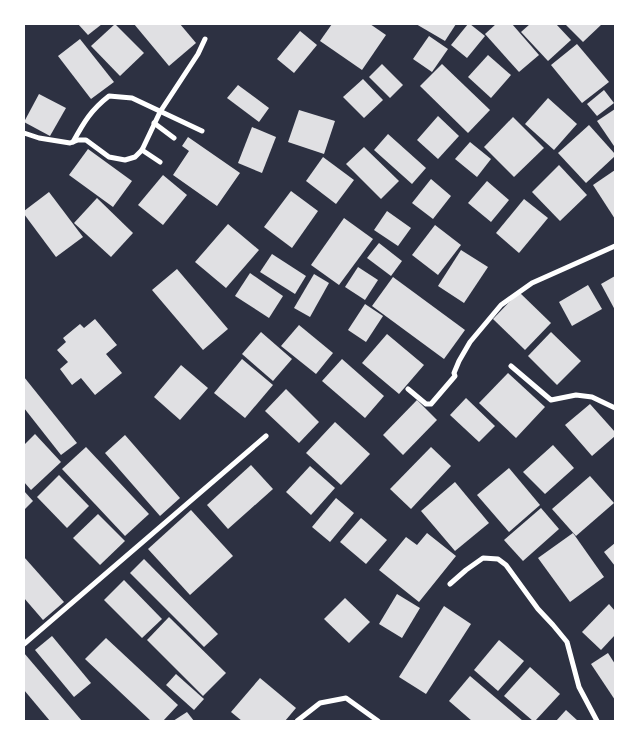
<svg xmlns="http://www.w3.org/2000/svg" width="639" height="745" font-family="Bitter,serif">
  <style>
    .building { fill: #e0e0e3 }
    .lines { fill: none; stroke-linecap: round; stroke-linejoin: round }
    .minor { stroke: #fff; stroke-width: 5 }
  </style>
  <rect width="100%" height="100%" fill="#2d3142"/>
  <g class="building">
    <polygon points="78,24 102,24 88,35"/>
    <polygon points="115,24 144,53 120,76 91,46"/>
    <polygon points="134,24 180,24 196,43 169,66"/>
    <polygon points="332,24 370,24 386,35 362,70 320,41"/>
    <polygon points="416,24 456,24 445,41"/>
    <polygon points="468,24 470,24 485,36 467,58 451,45"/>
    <polygon points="496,24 512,24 539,55 519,72 485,34"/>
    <polygon points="530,24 556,24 571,40 548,61 521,32"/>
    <polygon points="565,24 602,24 583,42"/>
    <polygon points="300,31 317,45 294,73 277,59"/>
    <polygon points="429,36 448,49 432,72 413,59"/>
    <polygon points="80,39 114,82 91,99 58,56"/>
    <polygon points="577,44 609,82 582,103 551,65"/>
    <polygon points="488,55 511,75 491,98 468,77"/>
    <polygon points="382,64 403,85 390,98 369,77"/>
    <polygon points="442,64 490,110 468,133 420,86"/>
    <polygon points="363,79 383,100 364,118 343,97"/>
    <polygon points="238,85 269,108 259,122 227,98"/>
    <polygon points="604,90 614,103 597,116 587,104"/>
    <polygon points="39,94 66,108 50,136 24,122"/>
    <polygon points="548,98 577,124 554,150 525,124"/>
    <polygon points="615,109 615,145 614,146 597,121"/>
    <polygon points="299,110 335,121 324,154 288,142"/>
    <polygon points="438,116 459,136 438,159 417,140"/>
    <polygon points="513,117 544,148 514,177 484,147"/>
    <polygon points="589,125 615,154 615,156 586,183 558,153"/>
    <polygon points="252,127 276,137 262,173 238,163"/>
    <polygon points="388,134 426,168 412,184 374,150"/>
    <polygon points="188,137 240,173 217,206 173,175 189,151 182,146"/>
    <polygon points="470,142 491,159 477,177 455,159"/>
    <polygon points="364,147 399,181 381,199 346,164"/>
    <polygon points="88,149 132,181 113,207 69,175"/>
    <polygon points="323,157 354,180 336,204 306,181"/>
    <polygon points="559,165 587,195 560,221 532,192"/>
    <polygon points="615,170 615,219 593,185"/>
    <polygon points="163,175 187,195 163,225 138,205"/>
    <polygon points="431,179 451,196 433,219 412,203"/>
    <polygon points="487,181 509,200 491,222 468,203"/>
    <polygon points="291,191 318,211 292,248 264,227"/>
    <polygon points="49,192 83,237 56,257 24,214 24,211"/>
    <polygon points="97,198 133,233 111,257 74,223"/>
    <polygon points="524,199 548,218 519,253 496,233"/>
    <polygon points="387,211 411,228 398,246 374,230"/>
    <polygon points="344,218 373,239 339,285 311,265"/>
    <polygon points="228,224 259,250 226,288 195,262"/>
    <polygon points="435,225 461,245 438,275 412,255"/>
    <polygon points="379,243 402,261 391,276 367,258"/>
    <polygon points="461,250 488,267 464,303 438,286"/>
    <polygon points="272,254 306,276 295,294 260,272"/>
    <polygon points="358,267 378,280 365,300 345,287"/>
    <polygon points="177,269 228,329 203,350 152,290"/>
    <polygon points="250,273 283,296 269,318 235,296"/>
    <polygon points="314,274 329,283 310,317 294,308"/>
    <polygon points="615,276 615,310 601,284"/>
    <polygon points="393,277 465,330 444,359 372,306"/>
    <polygon points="588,285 602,309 572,326 559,302"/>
    <polygon points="519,292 551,323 525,350 493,319"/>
    <polygon points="365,304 383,316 366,342 348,330"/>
    <polygon points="95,319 117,345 106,354 122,373 95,395 81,378 72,385 60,369 68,362 57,350 66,342 63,338 80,324 84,328"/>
    <polygon points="299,325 333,353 316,374 281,346"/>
    <polygon points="261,332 292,359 273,381 242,354"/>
    <polygon points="551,332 581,361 557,385 528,356"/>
    <polygon points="387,334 424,365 399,394 362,363"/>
    <polygon points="242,359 273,385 245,418 214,393"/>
    <polygon points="342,359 384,396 365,418 322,381"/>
    <polygon points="181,365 208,388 180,420 154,397"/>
    <polygon points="508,373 545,407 516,438 479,403"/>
    <polygon points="24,377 77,443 61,455 24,408"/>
    <polygon points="286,389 319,422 299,443 265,411"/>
    <polygon points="466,398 495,426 479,442 450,415"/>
    <polygon points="417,400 437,420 403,455 383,435"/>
    <polygon points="590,404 615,432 615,436 592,456 565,425"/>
    <polygon points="335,422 370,454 341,485 306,453"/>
    <polygon points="35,434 61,462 31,490 24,482 24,445"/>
    <polygon points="125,435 180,498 160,516 105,453"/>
    <polygon points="553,445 574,468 545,494 523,472"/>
    <polygon points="86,447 149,514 125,536 62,469"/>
    <polygon points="431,447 451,466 411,509 390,489"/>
    <polygon points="251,465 273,489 228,529 207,505"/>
    <polygon points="310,466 335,488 311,515 286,492"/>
    <polygon points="509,468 540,505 509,532 477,495"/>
    <polygon points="59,475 89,506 67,528 37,497"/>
    <polygon points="590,476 614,503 576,536 552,509"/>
    <polygon points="455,482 489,523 455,551 421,511"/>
    <polygon points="24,491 33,501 24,510"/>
    <polygon points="336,498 354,513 330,542 312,527"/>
    <polygon points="541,508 559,529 523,561 504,540"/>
    <polygon points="191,510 233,556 190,595 148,549"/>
    <polygon points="98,514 125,541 100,565 73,538"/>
    <polygon points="361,518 387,540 366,564 340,542"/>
    <polygon points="427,533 456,556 419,602 379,570 406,537 417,545"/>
    <polygon points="573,533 604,577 570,602 538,558"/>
    <polygon points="615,543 615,566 604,552"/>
    <polygon points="24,557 64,602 43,620 24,598"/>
    <polygon points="144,559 218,634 204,647 130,573"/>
    <polygon points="124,580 162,619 142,638 104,600"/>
    <polygon points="397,594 420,608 402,638 379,624"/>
    <polygon points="345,598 370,622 349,643 324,619"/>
    <polygon points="609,604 615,611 615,635 601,650 582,632"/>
    <polygon points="444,606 471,624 426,694 399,677"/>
    <polygon points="169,617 226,673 203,696 147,640"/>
    <polygon points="52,636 91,683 74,697 35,650"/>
    <polygon points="106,638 178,705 163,721 151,721 85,659"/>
    <polygon points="499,640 524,661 498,691 474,670"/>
    <polygon points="24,653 82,721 50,721 24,690"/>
    <polygon points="608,653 615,664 615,700 591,664"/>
    <polygon points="530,667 560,694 535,721 533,721 504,696"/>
    <polygon points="176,674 204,699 194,710 166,685"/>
    <polygon points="470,676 523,721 472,721 449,701"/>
    <polygon points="260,678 296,708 285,721 242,721 231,712"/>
    <polygon points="566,710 578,721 556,721"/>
    <polygon points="187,712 194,721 173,721"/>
  </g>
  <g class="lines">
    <g class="minor">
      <polyline points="154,123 174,138"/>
      <polyline points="24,133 39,138 70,143 78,140 86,140 109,157 125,160 135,157 142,150 160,112 198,54 205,39"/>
      <path d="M 73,142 C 84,122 91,110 109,96 L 132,98 L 202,131"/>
      <polyline points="142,150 160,162"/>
      <polyline points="511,366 551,400 576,395 592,397 615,408"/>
      <polyline points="408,389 426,404 431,404 455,376 454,373 459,361 470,342 501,305 532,283 615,246"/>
      <polyline points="450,584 466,570 483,558 498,559 506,565 538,609 553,625 567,642 579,687 597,721"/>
      <polyline points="24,644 266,436"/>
      <polyline points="297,721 320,703 346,698 378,721"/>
    </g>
  </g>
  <rect width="639" height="745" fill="none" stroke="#ffffff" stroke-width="50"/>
</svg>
